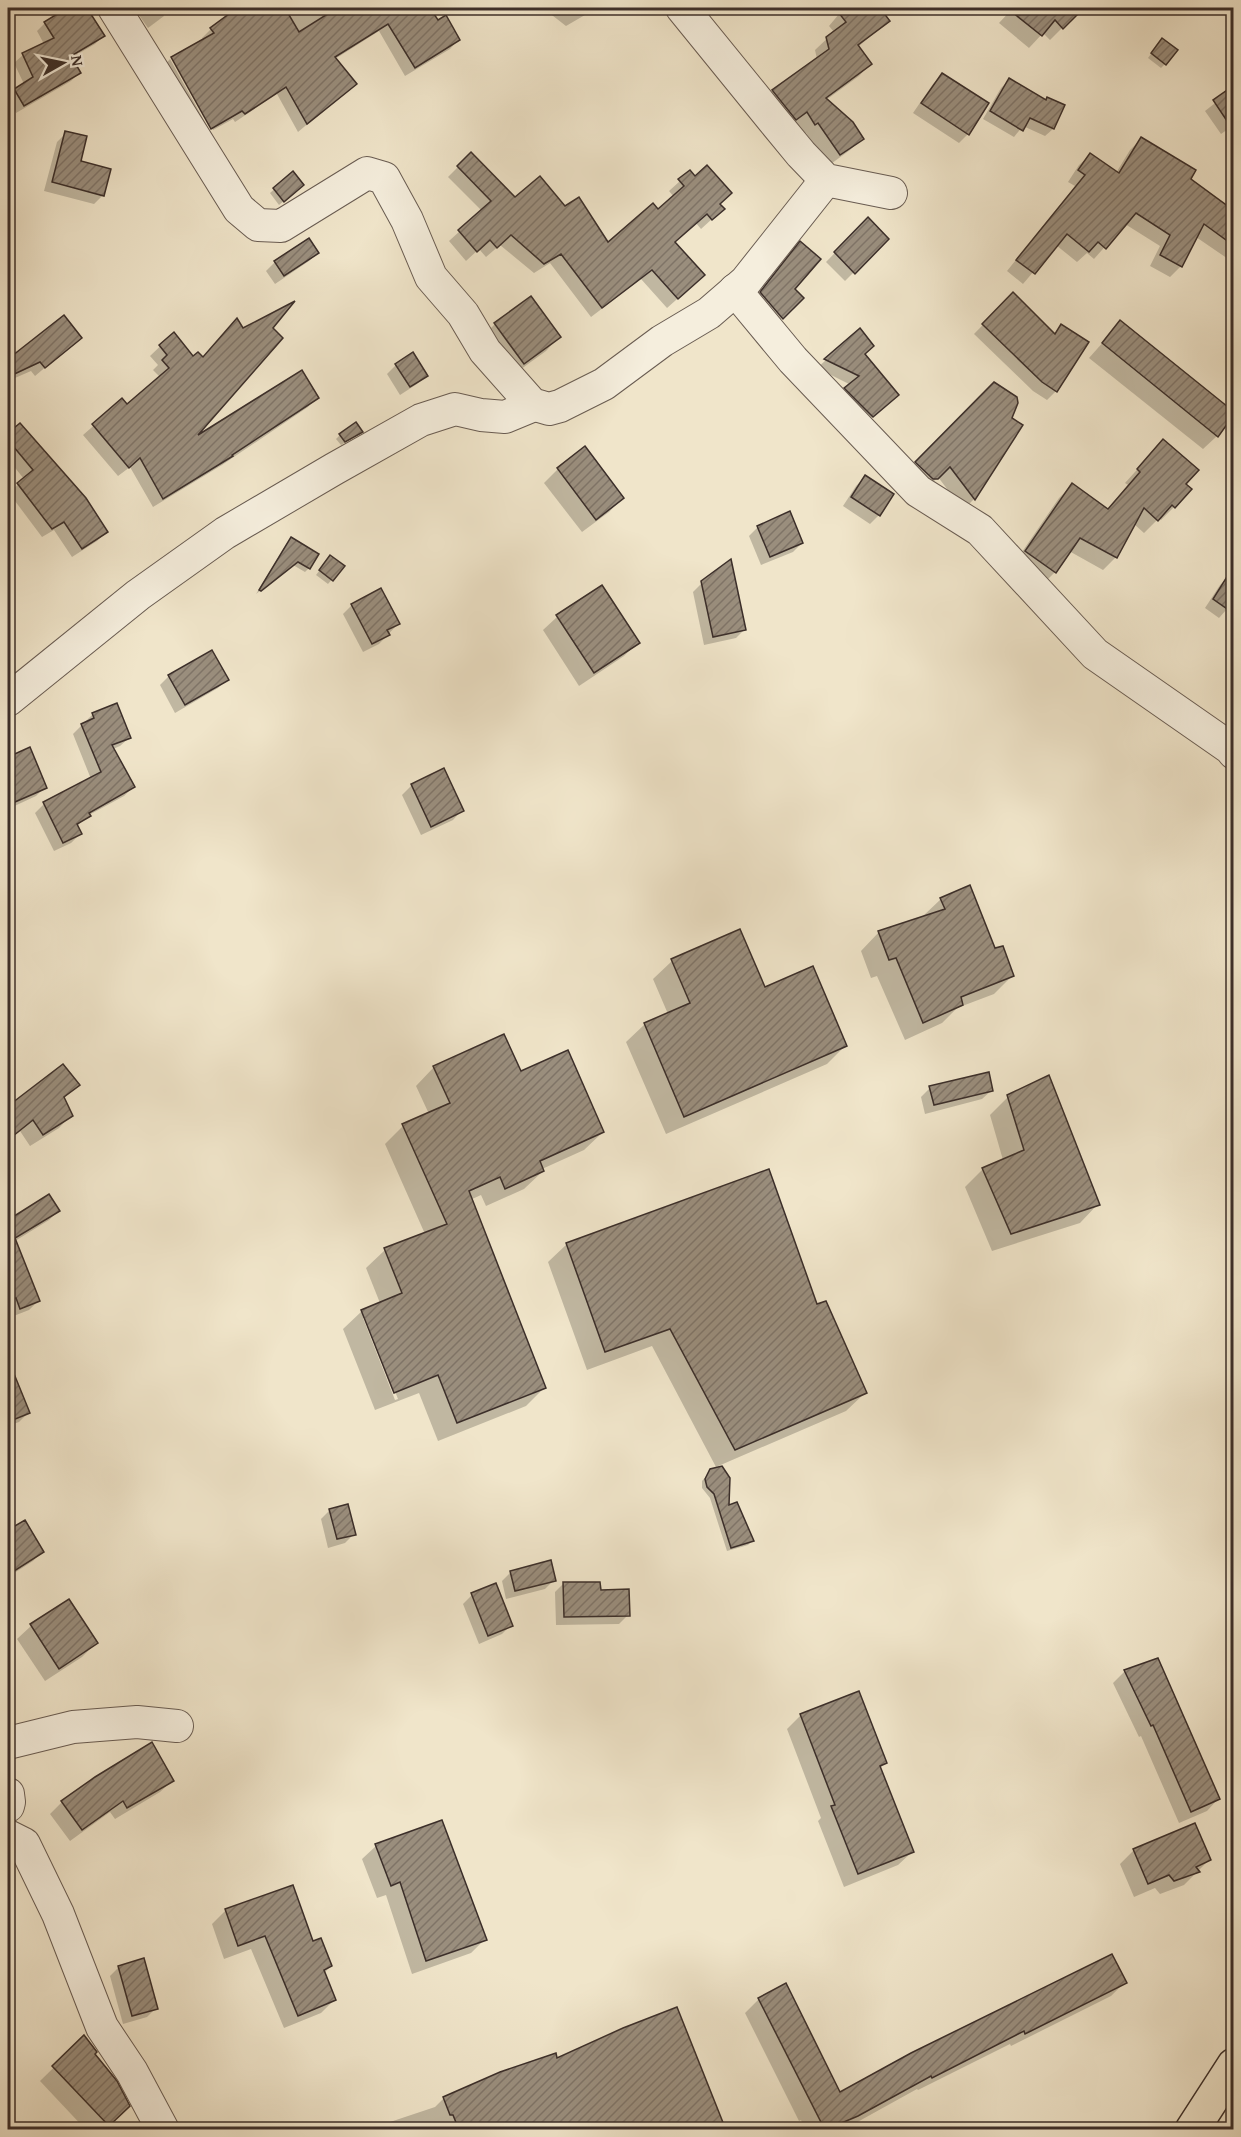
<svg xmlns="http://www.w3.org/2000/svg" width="1241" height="2137" font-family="'Gentium Book Plus',serif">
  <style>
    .shadow { fill: #0003; fill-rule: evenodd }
    .building { fill: url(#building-hatch); stroke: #3c2f2a; stroke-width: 1.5 }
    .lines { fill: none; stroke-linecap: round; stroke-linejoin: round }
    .minor-casing { stroke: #695c52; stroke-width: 34 }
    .highway-casing { stroke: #3c2f2a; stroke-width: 36 }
    .minor { stroke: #f5eedd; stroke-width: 32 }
    .highway { stroke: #f0e5ca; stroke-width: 33 }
  </style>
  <defs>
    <pattern id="building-hatch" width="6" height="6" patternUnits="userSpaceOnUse" patternTransform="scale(1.5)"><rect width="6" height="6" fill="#9a8e7d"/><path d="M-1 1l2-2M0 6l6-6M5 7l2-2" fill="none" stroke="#7f7467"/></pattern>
  </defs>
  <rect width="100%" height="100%" fill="#f0e5ca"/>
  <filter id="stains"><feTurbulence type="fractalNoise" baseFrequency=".00333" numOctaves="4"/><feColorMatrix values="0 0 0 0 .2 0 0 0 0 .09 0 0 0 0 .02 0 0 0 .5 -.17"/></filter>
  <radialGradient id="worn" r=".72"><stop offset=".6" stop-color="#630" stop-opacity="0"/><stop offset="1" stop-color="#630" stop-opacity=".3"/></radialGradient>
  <g class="shadow">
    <polygon points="70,8 86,8 103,36 95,44 71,58 79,73 71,81 16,113 8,97 24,84 14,63 23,55 44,44 37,31 45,23"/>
    <polygon points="134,8 160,8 164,16 148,28"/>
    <polygon points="240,8 409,8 414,15 428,8 437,22 458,40 450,49 405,76 379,31 335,59 355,84 298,132 277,94 235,122 233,119 213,130 173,59 171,59 204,41 202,38 211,29"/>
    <polygon points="547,8 597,8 566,26 548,12"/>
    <polygon points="844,8 878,8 888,21 858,47 870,64 859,76 826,100 862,139 850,150 828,166 806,133 803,135 762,103 773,91 817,59 815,50 834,32 829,26"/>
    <polygon points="1013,8 1082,8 1050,40 1043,33 1029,48 999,23"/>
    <polygon points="1158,44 1165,64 1161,68 1148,58"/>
    <polygon points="170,59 210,131 201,137 163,67"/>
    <polygon points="942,75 968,134 959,143 913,113 933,84"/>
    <polygon points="1009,80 1045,101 1047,99 1063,106 1053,129 1045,136 1023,126 1014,137 983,119 1001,88"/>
    <polygon points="1233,89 1234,125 1221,134 1205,111"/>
    <polygon points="66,133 79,162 103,195 94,204 44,191 57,142"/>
    <polygon points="1141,139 1189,180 1234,211 1234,263 1196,237 1181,266 1170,277 1150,266 1160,246 1125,224 1094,259 1087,253 1077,262 1056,245 1023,284 1007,271 1075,186 1068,182 1079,165 1090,155 1116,173 1130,150"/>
    <polygon points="471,154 515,199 565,208 607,244 658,212 674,197 669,191 690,172 719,205 712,219 701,229 696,223 673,243 693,285 667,308 641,279 591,317 550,263 534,273 500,245 486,257 479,249 466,261 449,241 482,211 448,177"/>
    <polygon points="293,173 298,189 279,205 270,193"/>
    <polygon points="868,219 887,239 845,281 826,262"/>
    <polygon points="318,252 309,261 275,284 266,271 275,262"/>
    <polygon points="791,252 793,289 802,298 773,327 752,302"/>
    <polygon points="1013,294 1054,334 1061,326 1056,391 1047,400 1033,391 974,334"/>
    <polygon points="64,317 80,338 35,376 31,371 8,381 8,361"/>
    <polygon points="1121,322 1234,413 1217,436 1203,449 1089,358"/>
    <polygon points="495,324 559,337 546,351 510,377 481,338"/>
    <polygon points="270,328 192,440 317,397 308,407 222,465 153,507 130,467 118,476 83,435 122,401 126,406 160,377 153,370 158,365 150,356 173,334 193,358 203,358 243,330"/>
    <polygon points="860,330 864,354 897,395 863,425 837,398 851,385 817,368"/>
    <polygon points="396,365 426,376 417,384 400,395 387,374"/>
    <polygon points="994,384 1010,419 1021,425 974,499 963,510 938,477 925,490 905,474"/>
    <polygon points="20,425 106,532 97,541 72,557 54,530 42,537 9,493 24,479 8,459 8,435"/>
    <polygon points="361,432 341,445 336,439 340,435"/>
    <polygon points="1163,441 1184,484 1174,507 1161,520 1159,518 1144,533 1134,524 1116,557 1103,570 1069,551 1055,572 1042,585 1013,565 1059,498 1072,485 1107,510 1128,485 1125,483"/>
    <polygon points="584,448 622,498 609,512 582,532 544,483 558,469"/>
    <polygon points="865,477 879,515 870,524 843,506 856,486"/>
    <polygon points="758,527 802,543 793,552 761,565 749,536"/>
    <polygon points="287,543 309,568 305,572 293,565 256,594"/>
    <polygon points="327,561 343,566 328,584 316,575"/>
    <polygon points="1229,576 1234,579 1234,601 1219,618 1205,608 1220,585"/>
    <polygon points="702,583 745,629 736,638 704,645 693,592"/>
    <polygon points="602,587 638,642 624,656 579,686 543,630 557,617"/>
    <polygon points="352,605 398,624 379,644 363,652 343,614"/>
    <polygon points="169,676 227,679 218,688 175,713 160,685"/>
    <polygon points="93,714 130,737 120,746 113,749 133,787 124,796 89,815 76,827 80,834 71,843 54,851 35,813 44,804 91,779 73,734"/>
    <polygon points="29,749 45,787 36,796 8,809 8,758"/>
    <polygon points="443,770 462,810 453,820 421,835 402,795 411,786"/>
    <polygon points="8,820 13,835 8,841"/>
    <polygon points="941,899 994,950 1012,976 994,994 957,1008 942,1023 905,1040 877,976 871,978 861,951 879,932 922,917"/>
    <polygon points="672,961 845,1046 827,1064 666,1134 626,1042 645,1024 668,1014 653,979"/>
    <polygon points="63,1066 78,1085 63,1099 71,1115 59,1128 30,1146 20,1131 8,1141 8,1108"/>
    <path d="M 434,1067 L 520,1073 L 603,1132 L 584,1150 L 542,1169 L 543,1171 L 524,1189 L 486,1206 L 481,1195 L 470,1200 L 545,1387 L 526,1406 L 438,1441 L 419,1393 L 375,1410 L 343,1329 L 362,1311 L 380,1303 L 366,1268 L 385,1250 L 425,1234 L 385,1144 L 403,1126 L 429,1114 L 416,1086 ZM 363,1318 L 366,1318 L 398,1399 L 395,1400 Z"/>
    <polygon points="930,1088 992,1090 982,1099 925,1114 921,1097"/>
    <polygon points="1008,1097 1098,1204 1080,1223 992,1251 965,1187 983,1169 1003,1160 990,1115"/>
    <polygon points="49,1196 58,1211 49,1220 15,1241 38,1301 29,1310 11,1317 8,1307 8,1221"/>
    <polygon points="567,1244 865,1393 846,1411 716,1467 652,1346 587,1370 548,1262"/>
    <polygon points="14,1377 28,1413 19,1422 8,1426 8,1380"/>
    <polygon points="711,1471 728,1507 752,1541 748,1545 727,1551 710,1498 702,1488 702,1481"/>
    <polygon points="330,1510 354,1534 345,1543 328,1548 321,1519"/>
    <polygon points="24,1522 42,1552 33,1561 8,1577 8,1532"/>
    <polygon points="511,1572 554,1580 545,1589 506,1599 502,1581"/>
    <polygon points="564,1583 599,1592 628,1615 619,1624 556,1625 555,1592"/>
    <polygon points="472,1595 511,1625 502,1634 479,1644 463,1604"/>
    <polygon points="31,1626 96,1643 82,1657 45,1681 17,1639"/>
    <polygon points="1125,1671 1218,1799 1207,1811 1179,1823 1141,1736 1139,1737 1113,1683"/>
    <polygon points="801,1715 885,1763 880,1768 912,1852 898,1865 844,1887 818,1821 821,1818 787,1729"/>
    <polygon points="173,1780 160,1792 115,1819 110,1812 70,1841 50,1814 62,1802"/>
    <polygon points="376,1846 485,1939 471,1953 412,1974 386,1895 377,1898 362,1859"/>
    <polygon points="1134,1850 1209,1860 1184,1885 1160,1894 1155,1888 1134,1897 1120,1864"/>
    <polygon points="226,1910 312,1943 331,1966 324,1973 335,1999 321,2013 284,2028 251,1949 224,1959 212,1924"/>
    <polygon points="119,1967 156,2008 147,2017 123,2024 110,1976"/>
    <polygon points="1125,1982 1111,1996 1011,2046 1010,2044 918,2090 917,2089 843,2130 805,2130 801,2120 799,2121 745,2013 759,1999 840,2094"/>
    <polygon points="84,2038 128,2106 104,2130 86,2130 40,2081"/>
    <polygon points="556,2060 724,2130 377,2130 390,2122 435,2107 444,2098"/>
  </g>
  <g class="building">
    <polygon points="67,8 87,8 105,36 71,56 81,73 24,106 14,89 33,77 22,53 54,38 44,22"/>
    <polygon points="237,8 285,8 299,32 337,8 430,8 438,20 446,15 460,40 415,68 388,24 335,57 357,84 307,124 286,87 245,114 242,111 211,129 171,57 214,33 210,28"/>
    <polygon points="835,8 880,8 890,21 858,45 872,64 826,98 853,122 864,139 840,155 818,123 815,125 807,112 796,120 772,90 829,49 826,37 846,22"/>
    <polygon points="1007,8 1084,8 1063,29 1055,20 1042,36"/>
    <polygon points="1162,38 1178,50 1166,65 1151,53"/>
    <polygon points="942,73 989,103 969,135 921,103"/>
    <polygon points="1009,78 1046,100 1047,97 1065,105 1054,129 1030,118 1023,131 990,111"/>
    <polygon points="1233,86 1233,130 1213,100"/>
    <polygon points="65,131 87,136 81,161 111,169 104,196 52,182"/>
    <polygon points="1141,137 1196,170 1191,179 1233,210 1233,245 1204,224 1182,267 1160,255 1170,235 1136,213 1106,249 1098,242 1089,252 1067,234 1035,274 1016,260 1085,175 1078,170 1090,153 1119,173"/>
    <polygon points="471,152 515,197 540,176 565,206 579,197 608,242 653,203 658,209 684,186 678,179 690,170 695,176 707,165 732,193 720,204 725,209 712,220 707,214 675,242 705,275 678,299 652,270 602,308 561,254 544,264 511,235 497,248 490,240 477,252 458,230 491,201 457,166"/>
    <polygon points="293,171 304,185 284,202 273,188"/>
    <polygon points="868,217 889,239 855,274 834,252"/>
    <polygon points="309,238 319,253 284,276 274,261"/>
    <polygon points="800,241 821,259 795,289 804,298 783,319 760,292"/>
    <polygon points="1013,292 1055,334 1061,324 1089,342 1057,392 1042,382 982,324"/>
    <polygon points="531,296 561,337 524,364 494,323"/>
    <polygon points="295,301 273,328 283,338 198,435 302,370 319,398 232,455 233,456 163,499 140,458 129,468 92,424 122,398 127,404 169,368 162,360 167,355 159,345 174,332 193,356 198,352 203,357 237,318 243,328"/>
    <polygon points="64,315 82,338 45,368 40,362 8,377 8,359"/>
    <polygon points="1120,320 1233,411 1233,416 1218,437 1102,343"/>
    <polygon points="860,328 874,346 865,354 899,395 873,417 844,388 859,376 824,359"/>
    <polygon points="413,352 428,376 410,387 395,364"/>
    <polygon points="994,382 1017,397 1018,403 1012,418 1023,425 975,500 950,467 938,479 933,479 915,462"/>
    <polygon points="356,422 363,432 345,442 339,434"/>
    <polygon points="20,423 86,498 108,532 82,549 64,522 52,529 17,483 33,470 8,440 8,433"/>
    <polygon points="1163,439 1199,470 1186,484 1192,489 1175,508 1172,505 1158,521 1144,508 1117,558 1080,538 1056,573 1025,551 1072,483 1108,509 1140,472 1137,469"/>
    <polygon points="585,446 624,498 596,520 557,468"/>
    <polygon points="865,475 894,494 880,516 851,497"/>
    <polygon points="790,511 803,543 770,557 757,526"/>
    <polygon points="291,537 319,554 310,569 298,562 261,591 259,590"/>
    <polygon points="330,555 345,566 333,581 319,570"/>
    <polygon points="731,559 746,630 713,637 701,581"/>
    <polygon points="1233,567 1233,613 1213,599"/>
    <polygon points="602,585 640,643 594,673 556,615"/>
    <polygon points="381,588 400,624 387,630 390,635 372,644 351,604"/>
    <polygon points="212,650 229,680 185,705 168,675"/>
    <polygon points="117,703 131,738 112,745 135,787 89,813 91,816 77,824 82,834 63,843 43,802 101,772 81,724 94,718 92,713"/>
    <polygon points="30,747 47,788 8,805 8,757"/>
    <polygon points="444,768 464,811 431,827 411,784"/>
    <polygon points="970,885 995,948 1003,946 1014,976 961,997 963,1005 923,1023 896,958 889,960 878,931 945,909 940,898"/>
    <polygon points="740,929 765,987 813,966 847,1046 684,1117 644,1023 690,1003 671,959"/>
    <polygon points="504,1034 521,1071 568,1050 604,1132 540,1161 544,1171 505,1189 500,1177 469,1191 546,1388 457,1423 438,1375 394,1393 361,1310 402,1293 384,1248 447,1224 402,1124 450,1103 433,1066"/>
    <polygon points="63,1064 80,1085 64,1097 73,1116 43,1135 33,1120 8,1140 8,1106"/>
    <polygon points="989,1072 993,1091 934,1105 929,1086"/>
    <polygon points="1049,1075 1100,1205 1011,1234 982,1168 1024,1150 1007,1095"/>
    <polygon points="769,1169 817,1304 826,1301 867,1393 735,1450 670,1329 605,1352 566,1243"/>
    <polygon points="49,1194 60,1211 15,1238 40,1301 20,1309 16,1298 8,1301 8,1220"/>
    <polygon points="8,1359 30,1413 8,1422"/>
    <polygon points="722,1466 730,1478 729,1505 737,1502 754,1541 731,1548 714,1494 707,1487 705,1479 710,1469"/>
    <polygon points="348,1504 356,1535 337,1539 329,1509"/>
    <polygon points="25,1520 44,1552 8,1575 8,1530"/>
    <polygon points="551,1560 556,1581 515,1591 510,1571"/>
    <polygon points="563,1582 600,1582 601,1590 629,1589 630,1616 564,1617"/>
    <polygon points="496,1583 513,1626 488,1636 471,1593"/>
    <polygon points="69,1599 98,1643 59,1669 30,1624"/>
    <polygon points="1158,1658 1220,1799 1191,1812 1153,1725 1151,1726 1124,1670"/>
    <polygon points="859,1691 887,1763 880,1766 914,1852 858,1874 831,1806 835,1805 800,1714"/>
    <polygon points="152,1742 174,1781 127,1808 123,1801 82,1830 61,1801 95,1777"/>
    <polygon points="442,1820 487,1940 426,1961 400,1882 391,1886 375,1844"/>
    <polygon points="1195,1823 1211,1860 1196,1867 1200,1872 1174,1881 1169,1875 1148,1884 1133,1849"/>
    <polygon points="293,1885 313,1941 321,1938 332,1966 324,1970 336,2000 298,2016 265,1936 238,1946 225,1909"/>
    <polygon points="1112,1954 1127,1983 1025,2034 1024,2031 932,2078 931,2076 858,2116 825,2130 758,1998 786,1983 840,2092 911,2053"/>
    <polygon points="144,1958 158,2009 132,2016 118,1966"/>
    <polygon points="677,2007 726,2130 459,2130 453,2115 450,2115 443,2097 500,2072 556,2053 557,2058 623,2028"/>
    <polygon points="84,2035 97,2052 95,2054 117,2081 130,2106 109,2126 52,2066"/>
  </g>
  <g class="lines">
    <defs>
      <g id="minor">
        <polyline points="114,8 239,209 258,225 281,226 367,173 384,178 407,220 431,277 463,314 485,351 532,404 549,409 560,406 604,384 662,341 709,313 746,281 826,180"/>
        <polyline points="682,8 773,120 801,154 826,180 891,193"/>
        <polyline points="735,290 793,360 918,491 980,530 1095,654 1230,748 1234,753"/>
        <polyline points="8,700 138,595 225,533 334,469 421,420 455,409 481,415 505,417 534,405"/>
        <polyline points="8,1743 73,1727 137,1722 177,1726"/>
        <polyline points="8,1794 9,1802 8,1806"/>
        <polyline points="8,1836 24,1844 58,1914 102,2027 132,2072 163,2130"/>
      </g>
      <polyline id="highway" points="1192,2130 1234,2065"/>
    </defs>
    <use href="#minor" class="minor-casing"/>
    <use href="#highway" class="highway-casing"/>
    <use href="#minor" class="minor"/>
    <use href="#highway" class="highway"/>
  </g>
  <rect width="1241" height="2137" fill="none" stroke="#f0e5ca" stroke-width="30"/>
  <rect x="9" y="9" width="1223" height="2119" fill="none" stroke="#3c2f2a" stroke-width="3"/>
  <rect x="15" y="15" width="1211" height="2107" fill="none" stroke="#3c2f2a" stroke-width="1.5"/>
  <g transform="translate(63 63) rotate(81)" stroke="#f5eedd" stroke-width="4.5" paint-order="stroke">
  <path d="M0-4.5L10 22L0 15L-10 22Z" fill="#3c2f2a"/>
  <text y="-9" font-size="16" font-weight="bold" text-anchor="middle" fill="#3c2f2a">N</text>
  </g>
  <rect width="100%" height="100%" filter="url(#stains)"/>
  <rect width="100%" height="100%" fill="url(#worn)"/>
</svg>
